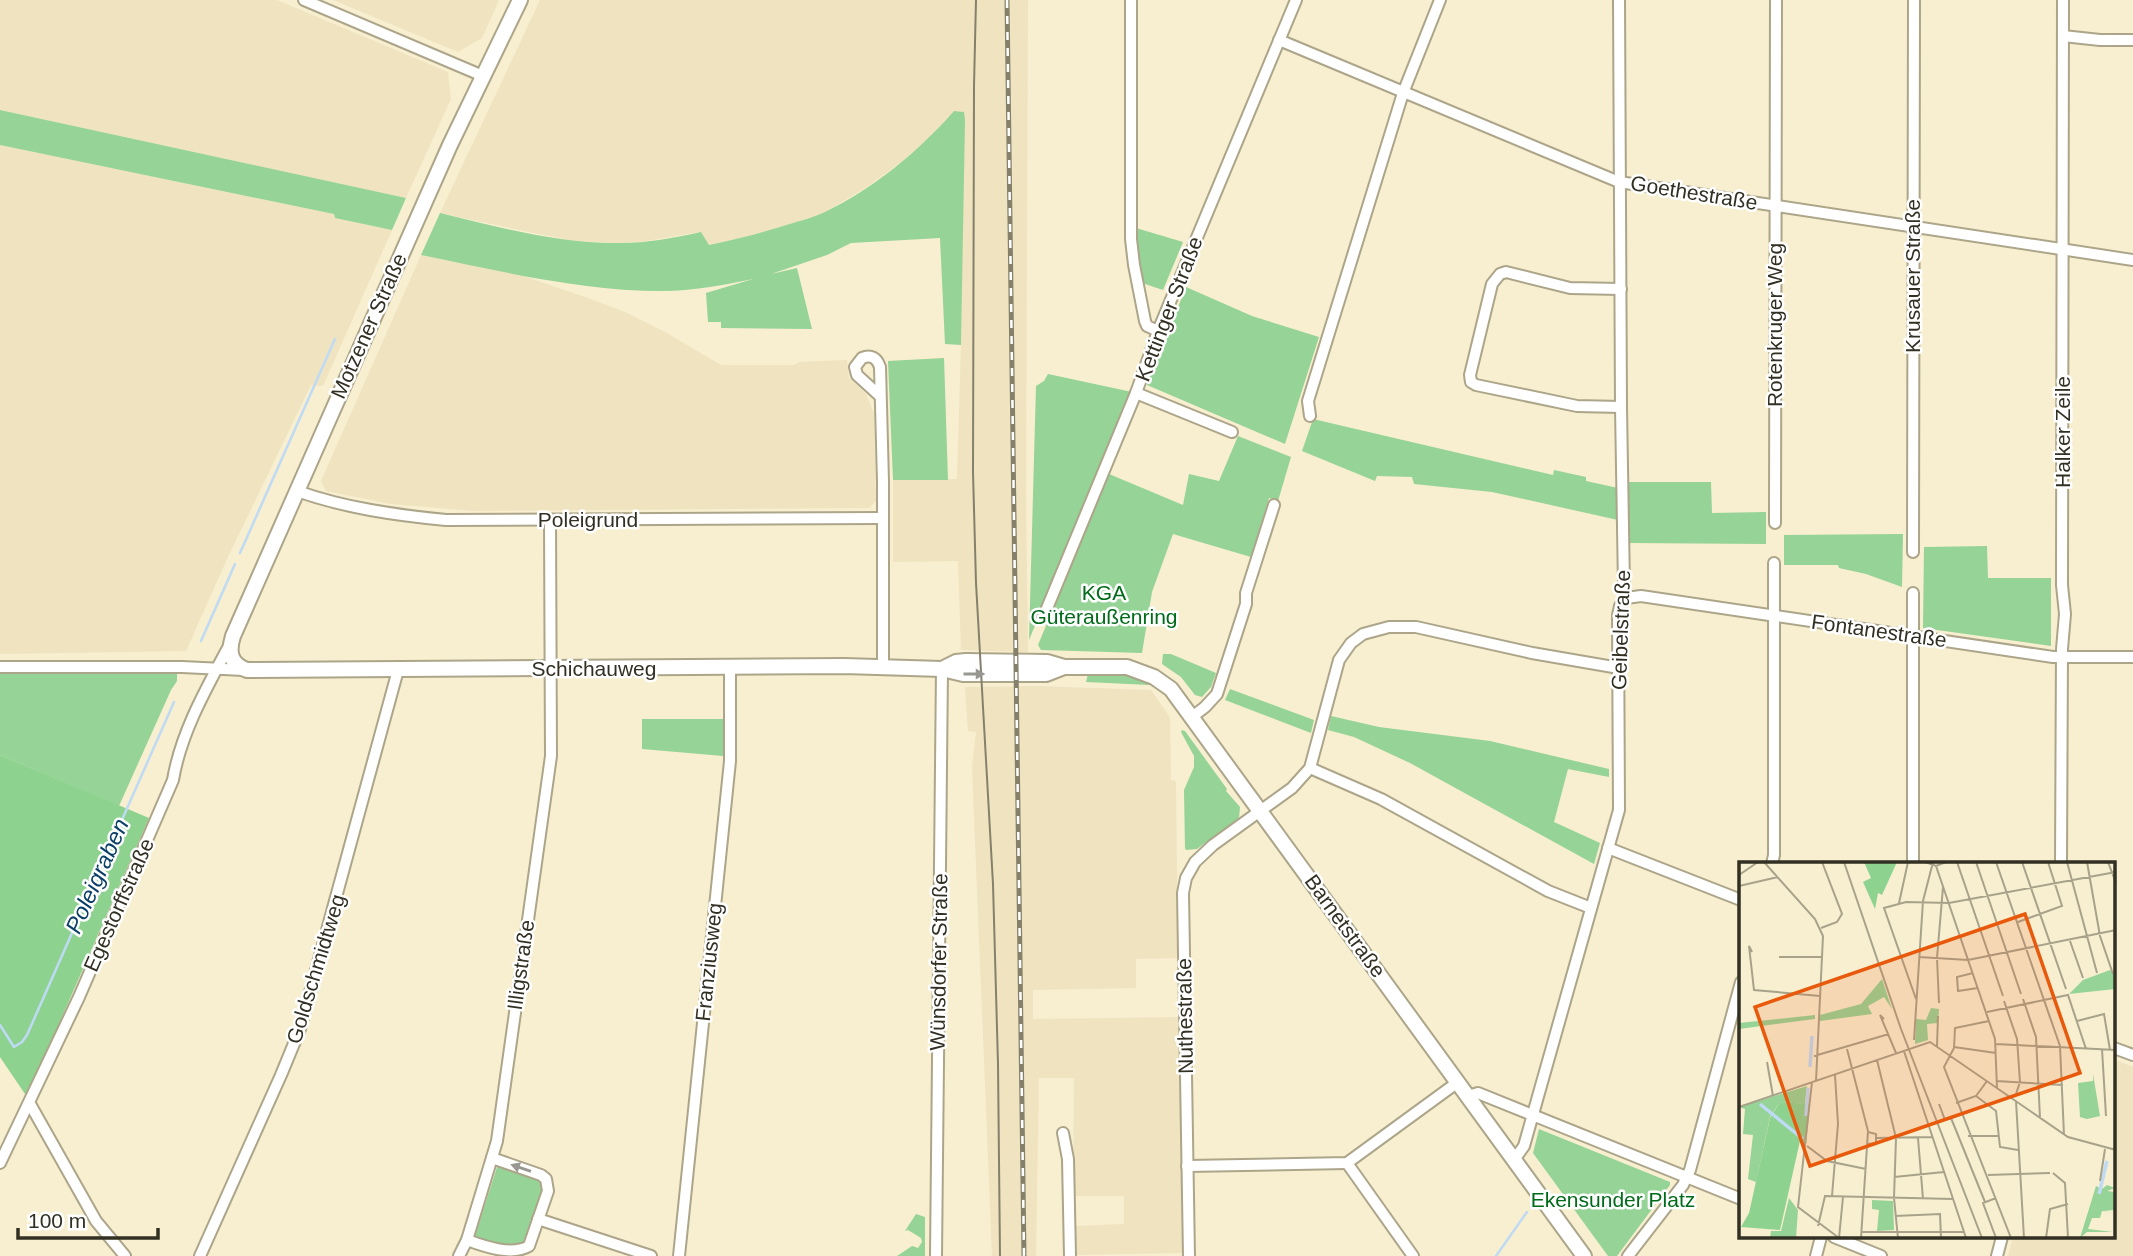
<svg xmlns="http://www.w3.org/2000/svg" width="2133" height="1256" font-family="Helvetica,sans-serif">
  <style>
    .built { fill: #efe4bf }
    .green { fill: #95d397 }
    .forest { fill: #8ed290 }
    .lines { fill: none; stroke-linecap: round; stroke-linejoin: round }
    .stream { stroke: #bfdaf4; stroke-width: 2.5 }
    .minor-casing { stroke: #ada589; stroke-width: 14 }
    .tertiary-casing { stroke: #ada589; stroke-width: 18 }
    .minor { stroke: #fff; stroke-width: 10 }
    .tertiary { stroke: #fff; stroke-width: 14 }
    .tram { stroke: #85806c; stroke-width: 2 }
    .rail-casing { stroke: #85806c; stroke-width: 5 }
    .rail { stroke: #fff; stroke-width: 2.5; stroke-dasharray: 8; stroke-linecap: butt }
    .oneway { fill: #989791 }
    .labels { text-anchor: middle; stroke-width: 5; stroke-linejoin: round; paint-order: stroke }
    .street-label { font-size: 21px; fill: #322f23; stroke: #fff }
    .park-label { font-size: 21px; fill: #006b19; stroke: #fff }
    .water-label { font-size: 23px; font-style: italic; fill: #0a3f67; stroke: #fff }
    .inset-river { fill: none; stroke: #bfdaf4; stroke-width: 3.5 }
    .inset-road { fill: none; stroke: #a8a28b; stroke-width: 2 }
    .view { fill: #e8590c; fill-opacity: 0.15; stroke: #e8590c; stroke-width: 3.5 }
    .inset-edge { fill: none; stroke: #322f23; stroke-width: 3.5 }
  </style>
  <rect width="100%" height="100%" fill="#f7efd0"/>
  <g class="built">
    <polygon points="0,0 277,0 448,72 451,99 406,198 0,110"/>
    <polygon points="333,0 499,0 482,38 458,52"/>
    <polygon points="540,0 1028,0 1026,489 1028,652 961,650 958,561 893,562 893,480 957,479 961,345 964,112 954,111 934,134 900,163 867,187 822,214 759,234 709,245 700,232 640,242 619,243 576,241 538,234 440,213"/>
    <polygon points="0,145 334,214 335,218 392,230 323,386 311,385 227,559 186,651 0,654"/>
    <polygon points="421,255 518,274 585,297 625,312 665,332 721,365 794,365 799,362 847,360 849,378 866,394 874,413 876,501 869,508 473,511 391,504 326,491 321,481"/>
    <polygon points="1038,686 1151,690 1170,717 1171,780 1176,781 1178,958 1136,959 1136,988 1033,990 1033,1019 1179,1017 1183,1253 1075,1255 1074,1226 1124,1224 1124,1196 1073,1196 1074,1078 1039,1078 1036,1256 992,1256 972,768 976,732 968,731 965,687"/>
    <polygon points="2114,1059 2133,1067 2133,1256 2008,1256 2013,1237 2114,1237"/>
  </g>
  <g class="green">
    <polygon points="0,110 406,198 392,230 335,218 334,214 0,145"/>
    <path d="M 954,111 L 964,112 L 965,120 L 961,345 L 945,344 L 940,238 L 851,243 L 827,255 L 771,274 L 797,268 L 812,329 L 721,328 L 721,322 L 708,322 L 706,293 L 753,279 C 723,285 693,291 662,291 C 581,291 500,271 421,255 L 440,213 C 498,227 560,244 620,243 C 648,243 674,238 701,232 L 709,245 C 738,239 765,232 793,223 C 803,220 814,217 823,213 C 873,189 918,152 954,111 Z"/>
    <polygon points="1136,228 1183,242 1163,290 1142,283 1136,242"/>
    <polygon points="1186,287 1252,316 1319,337 1285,444 1147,385"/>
    <polygon points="944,358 948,480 893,480 888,361"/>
    <polygon points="1048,374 1132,392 1029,640 1036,386 1044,381"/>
    <polygon points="1313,419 1553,475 1554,470 1586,477 1586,481 1618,488 1618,520 1492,492 1414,484 1412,477 1377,476 1375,481 1302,451"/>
    <polygon points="1238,436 1291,457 1278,501 1269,498 1251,557 1173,534 1152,592 1142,653 1041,650 1038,645 1109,474 1183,505 1189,474 1219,481"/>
    <polygon points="1627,482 1711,482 1712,513 1766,512 1766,544 1628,543"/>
    <polygon points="1903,534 1902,587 1866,574 1839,568 1838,565 1784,565 1784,535"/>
    <polygon points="1987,546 1988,578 2051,578 2051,646 1923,628 1924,547"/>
    <polygon points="1163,654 1171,654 1216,673 1211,687 1202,697 1195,695 1181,677 1162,664"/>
    <polygon points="0,672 177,672 177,681 171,690 119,806 0,755"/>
    <polygon points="1104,673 1136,675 1162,689 1180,711 1178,712 1163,692 1150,685 1086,682 1088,674"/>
    <polygon points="1230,689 1314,720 1311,733 1225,700"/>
    <polygon points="1331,716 1379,727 1490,741 1609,769 1609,777 1568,769 1554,822 1600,843 1594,864 1410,763 1354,737 1328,730"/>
    <polygon points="642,719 723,719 723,756 642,749"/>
    <polygon points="1182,730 1185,731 1227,789 1226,791 1240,807 1239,818 1197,849 1186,850 1185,848 1184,790 1194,767 1194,756 1181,732"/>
    <polygon points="1539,1129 1670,1182 1670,1185 1617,1256 1608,1256 1533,1153"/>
    <polygon points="497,1167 502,1167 539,1179 543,1192 524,1246 519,1251 476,1238 475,1236"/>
    <polygon points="916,1214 925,1217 925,1256 897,1256 912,1246 918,1248 922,1242 921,1238 908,1230 905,1231"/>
  </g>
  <polygon class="forest" points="0,755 149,818 27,1097 0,1057"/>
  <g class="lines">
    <g class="stream">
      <polyline points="240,553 335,339"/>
      <polyline points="201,641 235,564"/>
      <polyline points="0,1025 14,1047 22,1042 27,1035 174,702"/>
      <polyline points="1496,1256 1527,1212"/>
    </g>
    <defs>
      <g id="minor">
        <polyline points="304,0 483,76"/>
        <polyline points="1131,0 1131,239 1134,265 1145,321 1147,326 1158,331"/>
        <polyline points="2063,36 2100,40 2133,40"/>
        <polyline points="1279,40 1619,182 2133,260"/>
        <polyline points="1136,393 1232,432"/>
        <path d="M 880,396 L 857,375 L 855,367 L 862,358 C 871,354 877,358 880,367 L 883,482 L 883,667"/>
        <polyline points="1621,407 1577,406 1476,385 1471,382 1470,375 1492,284 1500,274 1506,272 1570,288 1621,289"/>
        <polyline points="1310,416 1308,401 1403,93 1440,0"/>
        <path d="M 297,491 C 345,508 395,515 446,520 L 883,518"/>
        <polyline points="1775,523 1776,0"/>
        <polyline points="1913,552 1914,0"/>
        <polyline points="1626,598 1641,596 2053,657 2133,657"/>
        <polyline points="1043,618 1136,393 1158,331 1296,0"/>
        <polyline points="0,667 182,667 244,670"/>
        <polyline points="1192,717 1205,707 1217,694 1246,604 1246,593 1274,505"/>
        <polyline points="1310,768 1381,799 1548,891 1591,908"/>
        <polyline points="1608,848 1741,900"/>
        <polyline points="1772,864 1774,855 1774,563"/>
        <polyline points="1913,864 1913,593"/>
        <polyline points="2061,864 2062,649 2065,614 2062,585 2063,0"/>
        <polyline points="2114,1048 2133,1055"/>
        <polyline points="1468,1096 1478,1093 1741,1199"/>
        <polyline points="30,1104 96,1221 125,1256"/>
        <polyline points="1063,1133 1068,1159 1070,1256"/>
        <polyline points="1514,1160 1524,1146 1619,810 1618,615 1620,606 1626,598 1624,587 1621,407 1619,0"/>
        <path d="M 0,1163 L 79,997 L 173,780 C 181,732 207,687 230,644"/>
        <polyline points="1347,1163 1413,1256"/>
        <polyline points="1187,1166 1347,1163 1458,1082"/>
        <polyline points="538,1219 651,1256"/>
        <polyline points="1834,1237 1881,1256"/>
        <path d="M 467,1240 C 486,1247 512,1256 529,1246 L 548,1191 L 546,1179 L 541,1175 L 492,1158"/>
        <polyline points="200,1256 281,1075 300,1029 398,670"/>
        <polyline points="459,1256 467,1240 497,1141 551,756 550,520"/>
        <polyline points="679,1256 730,761 730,668"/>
        <polyline points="936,1256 942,669"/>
        <polyline points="1189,1256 1183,893 1186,878 1195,862 1213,845 1292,788 1310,768 1339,660 1351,643 1363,634 1389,627 1416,627 1532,653 1619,668"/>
        <polyline points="1628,1256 1683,1185 1690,1170 1741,982"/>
        <polyline points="1816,1256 1821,1237"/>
        <polyline points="1997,1256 2002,1237"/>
      </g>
      <g id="tertiary">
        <path d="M 520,0 L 450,145 L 233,636 C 228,652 230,664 247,670 L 844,666 L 942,669 L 963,674 L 1046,674 L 1064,667"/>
        <polyline points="942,669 956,662 966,661 1047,662 1064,667 1127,667 1154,677 1171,689 1584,1256"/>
      </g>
    </defs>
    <use href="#minor" class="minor-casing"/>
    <use href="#tertiary" class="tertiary-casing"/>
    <use href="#minor" class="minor"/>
    <use href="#tertiary" class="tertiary"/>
    <polyline class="tram" points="976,0 974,86 973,472 976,583 993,884 998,1064 1000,1256"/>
    <defs>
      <polyline id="rail" points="1007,0 1024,1256"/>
    </defs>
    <use href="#rail" class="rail-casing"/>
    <use href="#rail" class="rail"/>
  </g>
  <defs><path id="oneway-solid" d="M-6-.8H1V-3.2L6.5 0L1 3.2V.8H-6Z" transform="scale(1.75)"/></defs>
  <g class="oneway">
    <use href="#oneway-solid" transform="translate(974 674)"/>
    <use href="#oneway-solid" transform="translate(521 1168) rotate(-161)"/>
  </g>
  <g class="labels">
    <g class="street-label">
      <text transform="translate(1694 193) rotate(9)" y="7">Goethestraße</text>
      <text transform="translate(1913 276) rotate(-90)" y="7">Krusauer Straße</text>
      <text transform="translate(1169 309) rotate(-69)" y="7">Kettinger Straße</text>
      <text transform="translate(1775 325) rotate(-90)" y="7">Rotenkruger Weg</text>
      <text transform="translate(369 326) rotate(-66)" y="7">Motzener Straße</text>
      <text transform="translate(2063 432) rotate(-90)" y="7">Halker Zeile</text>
      <text x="588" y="527">Poleigrund</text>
      <text transform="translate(1621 630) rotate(-88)" y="7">Geibelstraße</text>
      <text transform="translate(1879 631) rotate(8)" y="7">Fontanestraße</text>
      <text x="594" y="676">Schichauweg</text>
      <text transform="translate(119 905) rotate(-66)" y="7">Egestorffstraße</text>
      <text transform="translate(1345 926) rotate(54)" y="7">Barnetstraße</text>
      <text transform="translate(709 962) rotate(-84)" y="7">Franziusweg</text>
      <text transform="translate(939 962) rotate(-89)" y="7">Wünsdorfer Straße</text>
      <text transform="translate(521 965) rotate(-82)" y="7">Illigstraße</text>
      <text transform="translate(316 969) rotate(-73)" y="7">Goldschmidtweg</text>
      <text transform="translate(1185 1016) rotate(-91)" y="7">Nuthestraße</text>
    </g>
    <g class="park-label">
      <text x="1104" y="600">KGA<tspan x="1104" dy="24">Güteraußenring</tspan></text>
      <text x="1613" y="1207">Ekensunder Platz</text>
    </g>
    <g class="water-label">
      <text transform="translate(97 876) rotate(-66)" y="8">Poleigraben</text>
    </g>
  </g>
  <g transform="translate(1739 862)">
    <rect width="376" height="376" fill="#f7efd0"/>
    <path d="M 371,108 L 376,114 L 376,127 L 330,132 L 344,118 ZM 143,117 L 153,147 L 145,135 L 129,144 L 133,152 L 81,159 L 81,153 L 122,142 ZM 192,146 L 200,147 L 199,161 L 188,162 L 189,178 L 176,182 L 177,157 L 187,158 ZM 76,153 L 76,157 L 0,167 L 0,161 ZM 354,212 L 361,254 L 348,257 L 341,255 L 339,221 L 354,219 ZM 68,224 L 66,242 L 41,240 L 31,255 L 17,320 L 9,317 L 14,273 L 4,272 L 6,247 L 0,245 ZM 368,323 L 376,326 L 368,329 L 376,330 L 376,348 L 364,349 L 376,352 L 363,349 L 361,356 L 353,356 L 349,367 L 374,370 L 348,370 L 341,376 L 357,324 L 363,327 ZM 50,336 L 59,348 L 57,376 L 31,376 L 32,369 L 42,369 ZM 133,338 L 154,339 L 155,368 L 138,369 L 140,348 L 133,347 Z" fill="#95d397"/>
    <path d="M 125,0 L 158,0 L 143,33 L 139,31 L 136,47 L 124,20 L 132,16 ZM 41,240 L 71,242 L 67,283 L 61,279 L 41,368 L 2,365 L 10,351 L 31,256 Z" fill="#8ed290"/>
    <path class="inset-river" d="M 71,205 L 73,174M 21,242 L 64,277M 67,254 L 69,226M 360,332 L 368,299"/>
    <path class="inset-road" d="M 25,0 L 76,57 L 84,74 L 77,219M 105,0 L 162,167 L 243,376M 186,0 L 197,4 L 207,0M 218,0 L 264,134M 237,0 L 282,132M 257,0 L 321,184 L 325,273M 283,0 L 327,127M 328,0 L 358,111M 348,0 L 361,74 L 374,112M 369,0 L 377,21M 197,4 L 256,177 L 258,226M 0,13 L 19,0M 0,24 L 39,15M 160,41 L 169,0M 279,60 L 323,44 L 309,0M 82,66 L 98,60 L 103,52 L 83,0M 331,79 L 344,116M 13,90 L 10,84 L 15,128 L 81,134M 40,95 L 84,95M 180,95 L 229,98 L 377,68M 234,111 L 218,115 L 219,129 L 239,126M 177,137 L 145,46 L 167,40 L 210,41 L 377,10M 284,137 L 297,175 L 301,256M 265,139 L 278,177 L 281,220 L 276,235M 200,141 L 198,96 L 204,25M 248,150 L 329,133 L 347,187M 145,157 L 141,153 L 157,191M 250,159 L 216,166 L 215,186 L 205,205 L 272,376M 338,159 L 365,152 L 371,188M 175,178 L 184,39 L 194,0M 257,182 L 377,188M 198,184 L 199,154M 215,185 L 257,191M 108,187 L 129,269 L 122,376M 363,187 L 367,254M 165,189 L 227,376M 75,194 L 150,172M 138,198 L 157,276 L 155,336 L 159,376M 28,200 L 34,234M 257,219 L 324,223M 73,220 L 59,345 L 100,376M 237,234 L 257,249 L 261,285 L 279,288M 277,239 L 285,376M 217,241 L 237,234 L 248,219M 200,242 L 206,258 L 212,256M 0,245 L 191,180 L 329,275 L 377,288M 221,253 L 212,256 L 246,340M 129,270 L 137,272 L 137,281 L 129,282M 229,274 L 259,274M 137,276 L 193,275M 179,276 L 184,337M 68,284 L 88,299 L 127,307M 314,311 L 326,321 L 329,376M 249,313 L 311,311M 155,315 L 205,310M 361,319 L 366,287M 93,334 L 99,262 L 96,213M 257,336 L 244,341 L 257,376M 156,354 L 201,352 L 202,376M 79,364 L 86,334 L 214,337M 123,370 L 225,370M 100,376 L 104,335M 307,376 L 311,347 L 329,342"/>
    <path class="view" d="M 286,52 L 341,211 L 71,304 L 16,145 Z"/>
    <rect width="376" height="376" class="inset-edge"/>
  </g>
  <path d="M18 1228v10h140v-10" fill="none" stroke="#322f23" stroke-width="3.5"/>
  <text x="28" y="1228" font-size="21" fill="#322f23" stroke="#ffffff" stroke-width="5" paint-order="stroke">100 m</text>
</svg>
